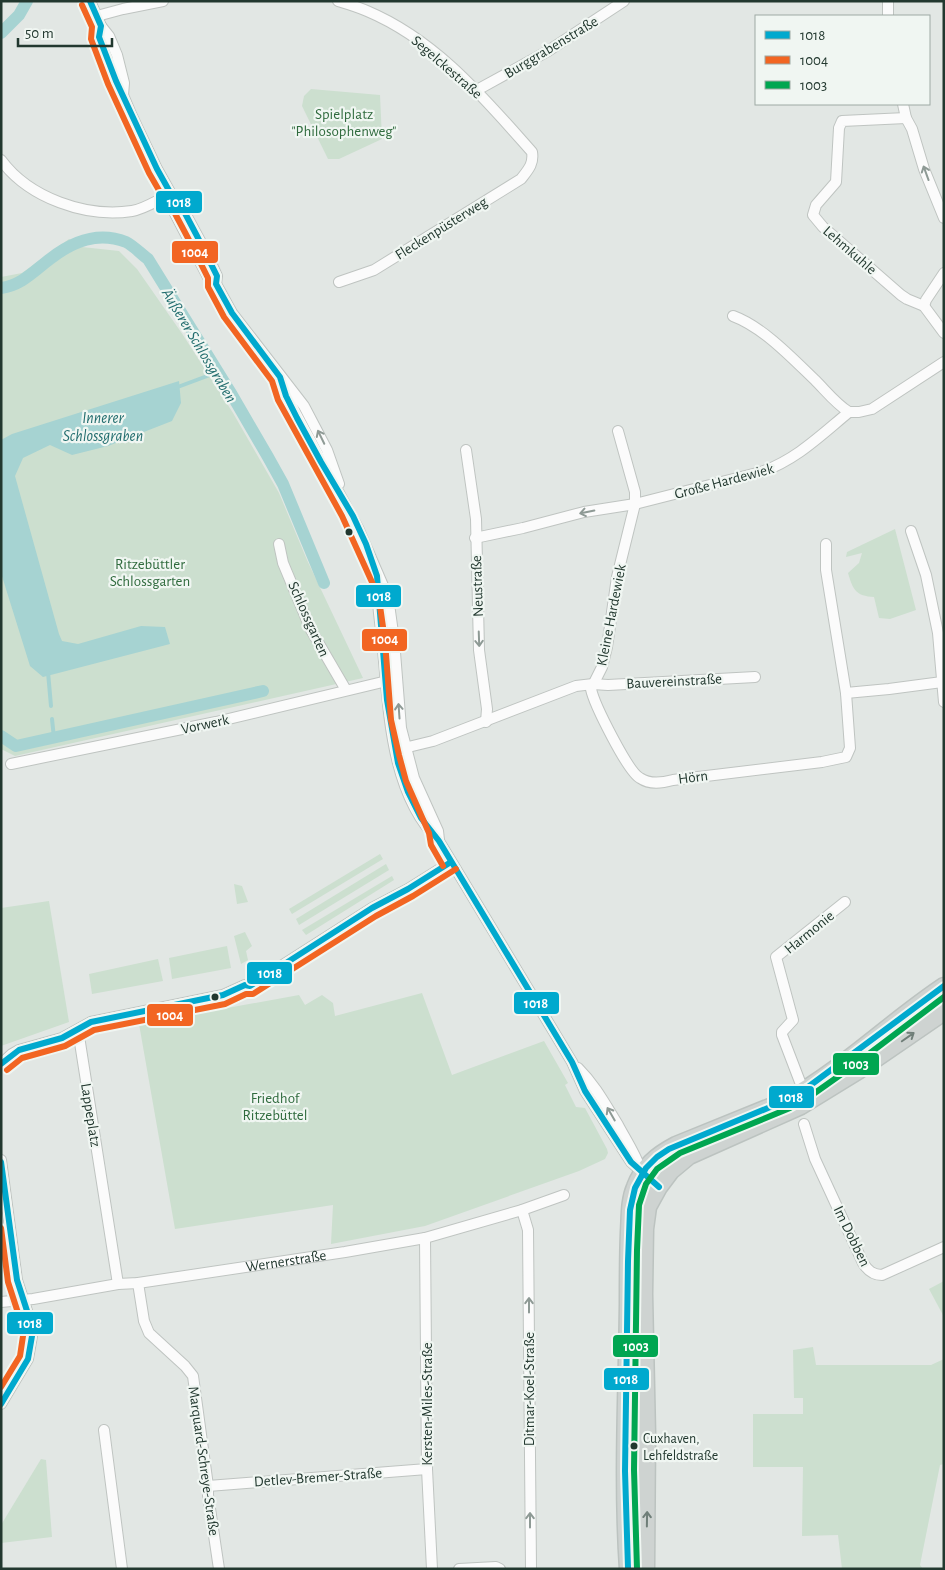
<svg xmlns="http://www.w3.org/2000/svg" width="945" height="1570" font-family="'Alegreya Sans',sans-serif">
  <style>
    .green { fill: #ccdfcf }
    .water { fill: #a6d3d2 }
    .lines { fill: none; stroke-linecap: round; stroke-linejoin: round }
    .stream { stroke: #a6d3d2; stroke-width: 4 }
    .canal { stroke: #a6d3d2; stroke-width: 12 }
    .minor-casing { stroke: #bfc4c1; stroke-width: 12 }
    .primary-casing { stroke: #bcc3c0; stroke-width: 19 }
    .minor { stroke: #fbfbfb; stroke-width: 10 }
    .primary { stroke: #ced3d1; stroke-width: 16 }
    .bus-1-casing { stroke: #f0f6f2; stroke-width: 10 }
    .bus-2-casing { stroke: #f0f6f2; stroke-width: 10 }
    .bus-3-casing { stroke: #f0f6f2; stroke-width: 10 }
    .bus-1 { stroke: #00a9ce; stroke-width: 6 }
    .bus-2 { stroke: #f26522; stroke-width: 6 }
    .bus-3 { stroke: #00a651; stroke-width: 6 }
    .oneway { stroke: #8e9a95 }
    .oneway2 { stroke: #6f7e78 }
    .bus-dot { fill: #22382f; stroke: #f0f6f2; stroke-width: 2 }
    .labels { text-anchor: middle; stroke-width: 4.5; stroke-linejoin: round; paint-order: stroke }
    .bus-label { font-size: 14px; fill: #22382f; stroke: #f0f6f2; text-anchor: start }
    .street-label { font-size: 15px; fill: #22382f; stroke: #f0f6f2 }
    .park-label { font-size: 15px; fill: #306b3e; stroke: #f0f6f2 }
    .water-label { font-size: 16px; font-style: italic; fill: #226d6e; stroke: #f0f6f2 }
    .line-badge { stroke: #f0f6f2; stroke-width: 2 }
    .badge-label { font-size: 14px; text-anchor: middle; font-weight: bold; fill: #fff }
  </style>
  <rect width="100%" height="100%" fill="#e2e7e4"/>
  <g class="green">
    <polygon points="311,89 380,95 382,139 339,159 328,159 302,106 304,96"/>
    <polygon points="69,239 82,247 119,251 137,269 183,335 233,413 279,493 307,560 363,678 15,756 1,749 1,277 22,273"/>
    <path d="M 895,529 L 916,610 L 890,619 L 879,618 L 874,597 C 856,596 853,590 848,573 L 859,563 L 862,553 L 846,557 L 847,552 Z"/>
    <polygon points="380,854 383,859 292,914 289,909"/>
    <polygon points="386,864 389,870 299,925 296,919"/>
    <polygon points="392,876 394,880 306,935 302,930"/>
    <polygon points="234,884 242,886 248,902 237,904"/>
    <polygon points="49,901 69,1022 1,1046 1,908"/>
    <polygon points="245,932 252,946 246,951 248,960 241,964 234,936"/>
    <polygon points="227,946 231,968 172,979 169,958"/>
    <polygon points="158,959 163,981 92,994 89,974"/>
    <polygon points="422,993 452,1075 544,1041 568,1083 565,1085 576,1107 585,1108 607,1149 608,1153 605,1159 579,1171 425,1226 331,1244 333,1205 175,1229 139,1024 299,995 305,1005 322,995 333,1003 335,1016"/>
    <polygon points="944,1281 944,1317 929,1289"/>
    <polygon points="813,1347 816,1365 931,1365 944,1359 944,1464 940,1465 920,1565 923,1569 842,1569 838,1535 802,1536 803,1467 753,1467 753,1414 803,1414 803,1398 794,1398 793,1350"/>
    <polygon points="41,1459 46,1460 52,1537 1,1543 1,1525"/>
  </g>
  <polygon class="water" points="179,381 181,403 172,421 108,446 72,455 50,445 23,458 15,476 59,634 62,641 78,644 141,626 165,627 170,644 43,677 30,666 1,573 1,440 12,434"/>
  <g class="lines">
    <g class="stream">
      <polyline points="175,388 218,372"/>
      <polyline points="48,672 51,706"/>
      <polyline points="52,719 54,738"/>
    </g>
    <g class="canal">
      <polyline points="1,33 19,15 27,1"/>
      <path d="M 1,288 C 22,285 34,271 50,259 C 73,241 98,231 126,242 C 134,246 141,254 148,259 L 232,395 L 268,457 L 283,484 L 324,583"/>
      <polyline points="1,736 16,746 263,691"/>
    </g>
    <defs>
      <g id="minor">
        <polyline points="90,1 101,26 109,36 117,55 124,83 123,95"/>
        <path d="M 338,1 C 348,4 358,7 367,11 C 436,40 484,98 532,152 C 534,164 528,170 521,179 L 374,270 L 339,282"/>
        <polyline points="888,1 888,16"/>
        <polyline points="97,16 123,9 163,1"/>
        <polyline points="101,26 99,37 116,81 123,95 131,114 157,169 171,194 178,200 205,250 217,276 216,284"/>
        <polyline points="477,90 548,51 624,1"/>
        <polyline points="903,104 906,118 912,129 924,169 944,218"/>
        <polyline points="906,118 842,121 839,128 836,182 816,205 813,215 823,227 901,295 907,299 924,306 944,333"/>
        <path d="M 1,160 C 29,198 86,218 132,211 C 145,209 159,199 171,194"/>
        <polyline points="171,194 168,200 209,279 216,284 232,313 304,406 327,450 339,484"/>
        <polyline points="924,306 926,300 944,273"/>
        <path d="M 733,316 C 763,327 792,358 815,380 C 826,391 836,404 849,412"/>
        <polyline points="280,377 282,386 297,416 358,528 384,588 389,604 394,640 401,728 414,778 438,831 439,840"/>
        <path d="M 618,431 L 635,492 L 635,504 L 617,577 L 607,647 L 602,667 L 591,689 C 594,704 628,772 640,778 C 650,785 662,783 673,780 L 822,762 L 846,757 L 850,748 L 846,693 L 826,570 L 826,544"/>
        <polyline points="466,450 476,519 479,650 487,709 486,722"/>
        <polyline points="911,531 926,575 938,633 944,702"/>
        <path d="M 475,538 L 523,528 L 584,512 L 635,504 L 761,472 C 796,460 821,435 849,412 L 859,412 L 872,409 L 944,362"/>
        <polyline points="279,544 283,563 311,630 346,690"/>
        <path d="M 377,574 C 376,600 381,625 383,650 C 389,713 391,794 439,841 L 572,1062 L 585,1091 L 631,1162 L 659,1187"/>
        <polyline points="846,693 889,689 942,682"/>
        <polyline points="400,749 433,741 576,686 593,684 608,685 755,677"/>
        <polyline points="11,764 216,722 391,680"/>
        <polyline points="78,1030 118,1284"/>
        <polyline points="1,1064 12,1054 19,1050 62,1038 91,1022 223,995 245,985 250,986 372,908 408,889 451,862"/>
        <path d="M 578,1068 C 595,1085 605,1104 618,1125 C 626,1140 635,1153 641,1170"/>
        <polyline points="805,1095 782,1035 782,1032 793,1020 776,957 845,902"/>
        <path d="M 804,1124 L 815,1159 L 863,1263 C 868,1271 873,1275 882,1275 L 944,1247"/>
        <polyline points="1,1160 17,1280 29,1317 32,1336 28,1359 1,1404"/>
        <polyline points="522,1210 528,1230 531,1569"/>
        <polyline points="425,1238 427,1469 432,1569"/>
        <polyline points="138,1283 144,1321 149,1333 185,1366 193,1376 208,1486 208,1495 219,1569"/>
        <path id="s1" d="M 1,1302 L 33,1299 L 118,1284 L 138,1283 L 345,1252 L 425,1238 L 522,1210 L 564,1195"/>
        <polyline points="104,1430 122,1569"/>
        <polyline points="208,1486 427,1469"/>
        <polyline points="459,1569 496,1567 500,1569"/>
      </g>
      <g id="primary">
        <path d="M 628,1569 C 622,1481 627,1392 628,1304 C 628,1280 628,1256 629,1232 C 630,1217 629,1201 635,1187 C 642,1167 657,1155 676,1145 L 787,1100 C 844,1068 890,1022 944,986"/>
        <polyline points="646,1569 647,1435 644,1294 645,1229 648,1207 659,1187 671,1171 689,1156 801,1106 858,1071 944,1012"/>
      </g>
    </defs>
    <use href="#minor" class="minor-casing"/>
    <use href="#primary" class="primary-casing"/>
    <use href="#minor" class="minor"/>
    <use href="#primary" class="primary"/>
    <defs>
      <g id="bus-1">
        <polyline points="90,1 101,26 99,37 116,81 157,169 171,194 178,200 197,236 217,276 216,284 232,313 280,377 286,396 297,418 321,462 353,516 366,544 377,576 387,700 398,763 408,792 421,818 439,841 572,1062 585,1091 631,1162 659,1187"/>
        <polyline points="1,1064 19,1050 62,1038 91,1022 223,995 245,985 250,986 372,908 408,889 451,862"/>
        <polyline points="1,1162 17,1280 29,1317 32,1336 28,1359 1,1404"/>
        <polyline points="628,1568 625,1471 628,1261 630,1210 635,1188 646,1168 657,1157 669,1149 787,1100 808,1087 944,986"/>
      </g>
      <g id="bus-2">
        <polyline points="82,5 92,27 91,39 108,84 149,173 164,199 171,206 189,240 208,278 208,287 224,317 272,381 278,400 342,516 376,591 380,606 385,641 391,720 399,755 406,781 429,833 431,845 443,866"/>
        <polyline points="7,1070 22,1058 65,1046 94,1030 225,1004 246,994 253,994 376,916 413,896 456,869"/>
        <polyline points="1,1228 8,1282 20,1319 23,1336 20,1356 1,1387"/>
      </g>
      <polyline id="bus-3" points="637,1569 634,1470 637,1250 639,1205 646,1184 657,1169 680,1153 790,1108 812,1095 853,1066 944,997"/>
    </defs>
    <use href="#bus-1" class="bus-1-casing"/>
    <use href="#bus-2" class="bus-2-casing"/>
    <use href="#bus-3" class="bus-3-casing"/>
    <use href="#bus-1" class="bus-1"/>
    <use href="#bus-2" class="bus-2"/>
    <use href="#bus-3" class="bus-3"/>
  </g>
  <defs><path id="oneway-shaft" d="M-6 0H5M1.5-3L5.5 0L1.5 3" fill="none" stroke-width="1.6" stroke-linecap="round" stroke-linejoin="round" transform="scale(1.25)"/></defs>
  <g class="oneway">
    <use href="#oneway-shaft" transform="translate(926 173) rotate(-110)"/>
    <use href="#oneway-shaft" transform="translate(321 437) rotate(-116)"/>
    <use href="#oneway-shaft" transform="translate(587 512) rotate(169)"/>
    <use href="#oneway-shaft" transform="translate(479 639) rotate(88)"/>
    <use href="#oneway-shaft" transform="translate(399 711) rotate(-94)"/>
    <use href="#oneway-shaft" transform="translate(611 1114) rotate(-120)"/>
    <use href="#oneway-shaft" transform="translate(529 1305) rotate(-90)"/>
    <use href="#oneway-shaft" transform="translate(530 1520) rotate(-90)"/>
  </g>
  <g class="oneway2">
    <use href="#oneway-shaft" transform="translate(908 1037) rotate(-35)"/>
    <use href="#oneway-shaft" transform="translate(647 1519) rotate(-89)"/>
  </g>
  <g class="bus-dot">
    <circle cx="349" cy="532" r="4.5"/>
    <circle cx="215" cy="997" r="4.5"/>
    <circle cx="634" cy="1446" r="4.5"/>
  </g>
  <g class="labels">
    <g class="bus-label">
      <text x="643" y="1443">Cuxhaven,<tspan x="643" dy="17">Lehfeldstraße</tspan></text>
    </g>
    <g class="street-label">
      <text transform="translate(551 47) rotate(-31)" y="5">Burggrabenstraße</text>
      <text transform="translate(447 67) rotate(41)" y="5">Segelckestraße</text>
      <text transform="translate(441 228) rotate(-32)" y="5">Fleckenpüsterweg</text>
      <text transform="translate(850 250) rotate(41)" y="5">Lehmkuhle</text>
      <text transform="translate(724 481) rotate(-15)" y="5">Große Hardewiek</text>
      <text transform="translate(477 586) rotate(-92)" y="5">Neustraße</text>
      <text transform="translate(611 615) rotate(-79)" y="5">Kleine Hardewiek</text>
      <text transform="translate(309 619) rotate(66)" y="5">Schlossgarten</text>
      <text transform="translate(674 681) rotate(-3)" y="5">Bauvereinstraße</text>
      <text transform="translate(205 724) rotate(-12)" y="5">Vorwerk</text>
      <text transform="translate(693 777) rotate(-7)" y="5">Hörn</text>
      <text transform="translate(809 932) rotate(-39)" y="5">Harmonie</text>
      <text transform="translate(91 1115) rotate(81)" y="5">Lappeplatz</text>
      <text transform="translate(852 1236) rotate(64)" y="5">Im Dobben</text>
      <text dy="5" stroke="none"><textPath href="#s1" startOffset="288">Wernerstraße</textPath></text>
      <text transform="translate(529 1389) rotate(-90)" y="5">Ditmar-Koel-Straße</text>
      <text transform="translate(427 1404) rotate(-90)" y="5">Kersten-Miles-Straße</text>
      <text transform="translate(204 1461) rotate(82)" y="5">Marquard-Schreye-Straße</text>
      <text transform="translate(318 1477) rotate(-4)" y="5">Detlev-Bremer-Straße</text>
    </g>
    <g class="park-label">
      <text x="344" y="119">Spielplatz<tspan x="344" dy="17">"Philosophenweg"</tspan></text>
      <text x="150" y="569">Ritzebüttler<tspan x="150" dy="17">Schlossgarten</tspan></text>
      <text x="275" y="1103">Friedhof<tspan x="275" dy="17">Ritzebüttel</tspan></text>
    </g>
    <g class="water-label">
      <text transform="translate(200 345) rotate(59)" y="6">Äußerer Schlossgraben</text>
      <text x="103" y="423">Innerer<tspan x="103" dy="18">Schlossgraben</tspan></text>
    </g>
  </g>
  <g class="line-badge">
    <rect x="155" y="190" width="48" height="24" rx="5" fill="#00a9ce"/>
    <rect x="171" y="240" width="48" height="24" rx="5" fill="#f26522"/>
    <rect x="355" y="584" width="47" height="24" rx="5" fill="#00a9ce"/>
    <rect x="361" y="628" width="47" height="24" rx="5" fill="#f26522"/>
    <rect x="246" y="961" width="47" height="24" rx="5" fill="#00a9ce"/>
    <rect x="513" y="991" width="47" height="24" rx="5" fill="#00a9ce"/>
    <rect x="146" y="1003" width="48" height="24" rx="5" fill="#f26522"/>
    <rect x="832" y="1052" width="48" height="24" rx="5" fill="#00a651"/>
    <rect x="768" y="1085" width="47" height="24" rx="5" fill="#00a9ce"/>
    <rect x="6" y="1311" width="48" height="24" rx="5" fill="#00a9ce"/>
    <rect x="612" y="1334" width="47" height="24" rx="5" fill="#00a651"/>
    <rect x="603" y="1367" width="47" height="24" rx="5" fill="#00a9ce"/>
  </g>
  <g class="badge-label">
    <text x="179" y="207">1018</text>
    <text x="195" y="257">1004</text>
    <text x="379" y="601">1018</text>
    <text x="385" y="644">1004</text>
    <text x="270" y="978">1018</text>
    <text x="536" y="1008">1018</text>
    <text x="170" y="1020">1004</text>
    <text x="856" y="1069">1003</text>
    <text x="791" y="1102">1018</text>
    <text x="30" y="1328">1018</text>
    <text x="636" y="1351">1003</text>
    <text x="626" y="1384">1018</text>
  </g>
  <rect width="945" height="1570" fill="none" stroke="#22382f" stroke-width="5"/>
  <rect x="755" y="15" width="175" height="90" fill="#f0f6f2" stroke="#9eaaa4"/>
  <rect x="765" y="31" width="25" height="8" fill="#00a9ce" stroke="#9eaaa4"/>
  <text x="800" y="40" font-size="15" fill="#22382f">1018</text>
  <rect x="765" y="56" width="25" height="8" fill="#f26522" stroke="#9eaaa4"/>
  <text x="800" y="65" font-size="15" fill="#22382f">1004</text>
  <rect x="765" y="81" width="25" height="8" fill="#00a651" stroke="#9eaaa4"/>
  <text x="800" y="90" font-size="15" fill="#22382f">1003</text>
  <path d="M18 38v8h94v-8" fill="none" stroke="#22382f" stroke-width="2.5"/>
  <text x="25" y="38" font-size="15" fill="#22382f" stroke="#f0f6f2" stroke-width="4" paint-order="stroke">50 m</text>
</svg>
